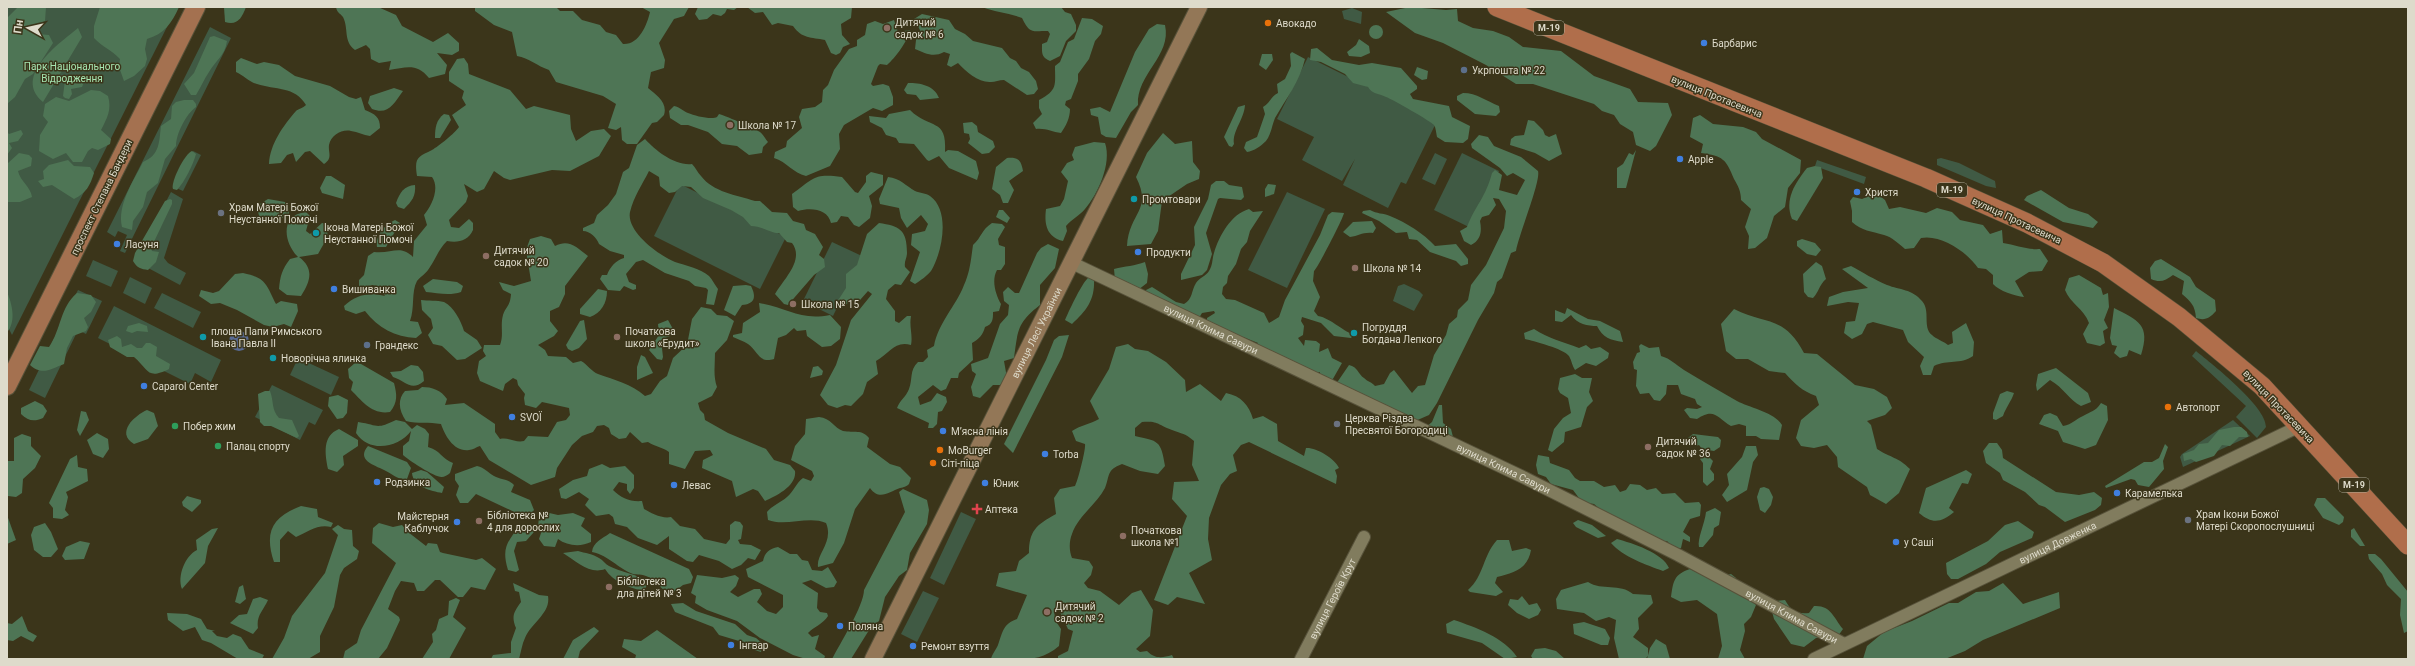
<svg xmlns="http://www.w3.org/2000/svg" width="2415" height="666" font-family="Roboto,sans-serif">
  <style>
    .green { fill: #405a44 }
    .forest { fill: #4e7555 }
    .water { fill: #586a92 }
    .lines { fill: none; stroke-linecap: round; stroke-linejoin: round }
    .minor-casing { stroke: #57523a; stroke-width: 14 }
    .secondary-casing { stroke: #57523a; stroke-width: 18 }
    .primary-casing { stroke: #57523a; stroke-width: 20 }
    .trunk-casing { stroke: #57523a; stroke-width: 20 }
    .minor { stroke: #817c5e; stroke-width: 12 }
    .secondary { stroke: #937757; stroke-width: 16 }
    .primary { stroke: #a47150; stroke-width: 18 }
    .trunk { stroke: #b06e4b; stroke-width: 19 }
    .food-dot { fill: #e8710a; stroke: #3b351a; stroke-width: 1.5 }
    .education-dot { fill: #8d6e63; stroke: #3b351a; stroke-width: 1.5 }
    .shop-dot { fill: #3f7fe0; stroke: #3b351a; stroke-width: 1.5 }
    .service-dot { fill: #5c6f8a; stroke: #3b351a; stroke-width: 1.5 }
    .culture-dot { fill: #0f9aa8; stroke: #3b351a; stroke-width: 1.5 }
    .worship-dot { fill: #6b7280; stroke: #3b351a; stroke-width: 1.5 }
    .leisure-dot { fill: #2e9e5b; stroke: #3b351a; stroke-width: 1.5 }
    .health-dot { fill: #e0444e; stroke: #3b351a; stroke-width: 1.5 }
    .labels { text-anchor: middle; stroke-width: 3; stroke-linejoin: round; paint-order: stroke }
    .shield { fill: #3b351a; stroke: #ada996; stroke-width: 1 }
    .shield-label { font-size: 9px; font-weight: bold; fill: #dedbcb }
    .poi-label { font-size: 10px; fill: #dedbcb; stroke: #3b351a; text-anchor: start }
    .park-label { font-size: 10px; fill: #a6e5b1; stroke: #3b351a }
    .street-label { font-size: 10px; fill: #dedbcb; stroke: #3b351a }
  </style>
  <rect width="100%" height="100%" fill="#3b351a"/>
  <g class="green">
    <polygon points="7,7 177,7 12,335 7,325"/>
    <polygon points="1352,8 1362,12 1361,24 1344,19 1342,11"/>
    <polygon points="210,27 231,38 125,253 120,251 127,235 118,231 115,237 107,232"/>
    <polygon points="1308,57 1437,121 1406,184 1401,182 1388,208 1343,185 1355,159 1342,181 1302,160 1314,137 1277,119"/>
    <polygon points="193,151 201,155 183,191 174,187"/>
    <polygon points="1435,153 1447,159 1435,185 1422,179"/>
    <polygon points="1462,153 1499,171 1471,228 1434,210"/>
    <polygon points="1941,158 1959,163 1995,181 1996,188 1986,186 1937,165 1937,159"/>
    <polygon points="1817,160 1866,177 1864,184 1815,166"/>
    <polygon points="680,184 786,237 760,289 654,236"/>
    <polygon points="171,192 183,199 164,258 168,263 186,273 180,285 135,261"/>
    <polygon points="1287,192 1325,209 1287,288 1248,270"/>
    <polygon points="832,242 862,256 833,316 803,301"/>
    <polygon points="93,260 118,271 111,287 86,276"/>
    <polygon points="130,277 152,288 145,304 123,293"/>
    <polygon points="1404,284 1419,291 1423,295 1414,311 1393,301 1398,286"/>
    <polygon points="78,290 102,301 86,334 78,330 45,398 29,390"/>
    <polygon points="162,293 201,312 193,328 154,308"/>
    <polygon points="114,306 221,360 211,382 195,373 190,384 98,338"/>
    <path d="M 2196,351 C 2213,365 2266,406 2266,427 L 2257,438 L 2236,417 L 2246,406 L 2192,356 Z"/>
    <polygon points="298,358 339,377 331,395 290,375"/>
    <polygon points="272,385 323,410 315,425 309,422 300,440 255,417"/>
    <polygon points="2233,420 2250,436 2183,467 2180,457 2182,454"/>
    <polygon points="961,512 976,519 944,585 930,578"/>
    <polygon points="923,591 939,598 917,642 901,634"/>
  </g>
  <g class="forest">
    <polygon points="18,7 46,7 45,21 34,27 38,34 49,35 53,43 33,74 25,79 15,97 7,104 7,18"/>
    <path d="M 100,7 L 179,7 C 172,23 164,34 147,39 L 145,49 L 147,59 L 145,66 L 134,76 L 124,81 L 119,67 L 120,59 C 112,50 102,47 94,38 L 94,26 Z"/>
    <path d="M 224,7 L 246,7 C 242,18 237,26 225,22 Z"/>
    <path d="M 336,7 L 378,7 L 396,15 L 402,26 L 433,42 L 448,33 L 459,43 L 459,51 L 452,55 L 437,53 L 447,65 L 445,74 L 429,78 C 417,63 407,67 389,70 L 391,61 L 379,63 L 371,59 L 370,49 L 366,45 L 355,50 C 343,41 349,29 343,17 C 340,13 337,13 336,7 Z"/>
    <path d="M 475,7 L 556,7 L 560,11 L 573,11 L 582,20 L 600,25 L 606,32 L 616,35 L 623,44 C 639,45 647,25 650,12 L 641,7 L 689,7 L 684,16 L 674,19 L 659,43 L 665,60 L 664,68 L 651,72 L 648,88 C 656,95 668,102 664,115 L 657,122 L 652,123 L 637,144 L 627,144 L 622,140 L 621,127 L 616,130 L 608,128 L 616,104 L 603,96 L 556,82 L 549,70 C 537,66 529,58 517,56 L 512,32 L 494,25 L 475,11 Z"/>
    <polygon points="698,7 738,7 734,10 727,9 725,13 721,16 713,14 707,19 699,20 695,14"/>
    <path d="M 747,7 L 852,7 L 851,18 L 841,24 L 842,35 L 850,44 L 843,47 L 840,53 L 836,55 L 831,53 L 825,40 C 811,37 802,39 793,26 L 778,23 L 772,25 L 763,12 L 755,13 Z"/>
    <path d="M 982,7 L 1061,7 L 1065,12 L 1071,14 L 1076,25 L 1076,31 L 1066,41 L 1060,56 L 1050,61 C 1041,57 1042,53 1042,44 L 1047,42 L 1050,34 L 1048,31 C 1031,31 1030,34 1022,18 C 1009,13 994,12 982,7 Z"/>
    <polygon points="1410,7 1446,10 1457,9 1458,21 1473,28 1493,31 1509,37 1523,47 1561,51 1594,76 1630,89 1638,102 1668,103 1672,115 1656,146 1650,151 1636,145 1633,132 1620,124 1614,115 1602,111 1594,104 1533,84 1516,84 1486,65 1443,43 1415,33 1386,12"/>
    <path d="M 922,14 L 949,20 L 955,29 L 965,34 L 973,41 L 1002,48 L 1010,58 L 1016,61 L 1021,68 L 1029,72 L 1036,81 L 1038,89 L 1034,94 L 1027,95 L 1004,80 C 999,80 995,82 991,82 C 979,83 966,72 958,63 L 951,67 L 947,65 L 950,54 L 944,52 C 933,58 925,53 915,49 L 916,40 L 921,32 L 914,19 Z"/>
    <path d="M 1082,18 L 1092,19 L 1103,26 L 1101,34 L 1095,41 L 1089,59 L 1078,74 L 1078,81 L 1071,99 L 1066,101 L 1065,105 L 1070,109 C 1070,118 1066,126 1061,133 C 1052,132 1046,128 1036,129 L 1033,123 L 1042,114 L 1039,108 L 1039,100 C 1058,90 1055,85 1055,66 L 1060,62 L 1068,42 L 1074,39 Z"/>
    <path d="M 894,20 L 898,32 L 910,30 C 908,41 895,58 887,65 L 880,64 L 878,66 L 871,84 L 873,86 L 883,84 L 889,86 L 893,97 L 893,105 L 882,111 L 873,108 L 844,125 L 839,134 L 840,149 L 830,166 L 806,176 C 793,173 787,162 774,158 L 775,152 L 786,147 L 787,141 L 802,128 L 799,117 L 802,109 L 815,107 L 822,102 L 823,90 L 828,85 L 834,70 L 849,49 L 857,46 L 857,40 L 865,35 L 867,24 L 875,21 L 883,24 Z"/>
    <path d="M 1157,24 L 1165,25 C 1172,56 1136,74 1138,105 L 1131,112 L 1116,138 L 1106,137 L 1101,134 L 1098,117 L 1091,115 L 1090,109 L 1100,107 L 1110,112 L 1135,52 L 1149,29 Z"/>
    <circle cx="1376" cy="32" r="7"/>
    <path d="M 78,28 L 82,37 L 43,102 C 12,76 60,43 78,28 Z"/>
    <path d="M 214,36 L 227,41 C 225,56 215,61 209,72 C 204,79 201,87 196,95 L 191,95 L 184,84 L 194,73 L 210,37 Z"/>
    <polygon points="1359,39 1369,46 1370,53 1361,57 1349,56 1347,52 1356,45"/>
    <path d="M 1317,48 L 1332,60 L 1359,65 L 1372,63 L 1401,68 L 1417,86 L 1417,89 L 1410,94 L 1413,99 L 1449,106 L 1452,117 L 1470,126 L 1468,139 L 1463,143 L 1445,142 L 1437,137 C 1436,133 1436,128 1434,125 C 1432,122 1392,99 1386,97 C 1378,93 1372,94 1368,87 L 1353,83 L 1345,74 L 1321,62 L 1310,60 L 1311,49 Z"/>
    <path d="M 1292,52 L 1305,59 C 1300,81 1286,99 1275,118 C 1272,125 1271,135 1266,141 C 1261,146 1254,151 1247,152 L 1244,148 L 1246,142 L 1257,137 L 1265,114 L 1263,107 C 1270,103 1271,96 1278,93 L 1277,84 L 1285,79 L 1291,66 L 1290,54 Z"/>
    <polygon points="1262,54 1272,54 1273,60 1266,70 1259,65"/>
    <path d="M 241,58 L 257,64 L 264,62 L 279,65 L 295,76 L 330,86 L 349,97 L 356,99 L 361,97 L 365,110 C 375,114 380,117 380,128 L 370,136 C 363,135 358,132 351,131 C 342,129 331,135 329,145 C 328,153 333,158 324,164 L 310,151 L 305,152 L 296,162 L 293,153 L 287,155 L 281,163 L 269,164 C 270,144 283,126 296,111 C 298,109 303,108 306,105 C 295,86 275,90 257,84 C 249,82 243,75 236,72 L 236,62 Z"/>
    <path d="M 464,58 L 468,64 L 469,74 L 510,90 L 526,109 L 534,106 L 570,115 L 571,129 L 576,141 L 591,131 L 604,129 L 611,136 L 599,156 L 570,171 L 552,170 L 510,180 L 504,178 L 494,171 L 484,189 L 477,192 L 464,184 L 468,196 L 466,202 L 449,220 L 451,227 L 459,228 L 469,219 L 473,223 L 473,230 C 468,241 458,243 447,241 C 439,249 436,258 430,267 C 427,273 421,276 417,281 C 411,292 415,308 410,321 L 418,322 L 422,333 L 416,338 C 395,337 378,328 365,311 L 356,314 L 345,310 L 344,306 C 356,295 368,292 385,296 L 378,286 L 372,285 L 364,290 L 359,287 L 359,280 L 364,275 L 368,256 L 374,252 C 392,254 400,244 413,257 L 414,241 L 427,225 L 424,215 C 432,205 440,188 432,177 L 417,176 C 414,157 418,157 432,150 C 439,146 455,133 459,127 L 452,115 L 466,105 L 462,98 L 464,91 L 449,81 L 449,72 L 457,59 Z"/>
    <polygon points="1417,67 1428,71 1427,79 1422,80 1414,75"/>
    <polygon points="78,75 85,80 82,87 71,89 72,94 69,99 65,98 63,96 65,80"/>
    <path d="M 908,83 C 920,83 934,85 939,98 L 920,100 L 916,95 L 907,94 L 904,90 Z"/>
    <path d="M 394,88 L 403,91 C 393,105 388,115 372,109 L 368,103 L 370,96 Z"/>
    <path d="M 91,90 L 100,91 L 108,96 C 112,110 107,118 101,130 L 111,139 L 110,144 L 98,150 L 92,148 L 88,151 L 82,162 L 73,162 L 66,153 L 53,159 L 39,151 L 40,135 L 48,122 L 43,116 L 45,104 L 56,97 L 69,101 Z"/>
    <path d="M 1463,93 C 1477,93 1486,101 1499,106 L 1500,112 L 1496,116 L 1475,114 L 1457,100 L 1457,96 Z"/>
    <path d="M 184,100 L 193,100 L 196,104 L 196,107 C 186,114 176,134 176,146 L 165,159 L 158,183 L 147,192 L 143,207 L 133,221 L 132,230 L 122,227 C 117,205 133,182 143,162 C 160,155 159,142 161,126 L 171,119 L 172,106 L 176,102 Z"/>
    <path d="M 1245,105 C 1244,120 1232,131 1234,144 L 1232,147 L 1229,146 L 1224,137 L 1238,107 Z"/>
    <path d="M 674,106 C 680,107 683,111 688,113 C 695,116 712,120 717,117 L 719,114 C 722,114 755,129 760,132 C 763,134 765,139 768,142 L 763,147 L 762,153 L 749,155 L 737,146 L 722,144 L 708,132 L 688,125 L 681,125 L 670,118 L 669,111 Z"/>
    <path d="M 910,110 C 930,130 947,117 945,152 L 948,150 L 958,151 L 976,161 L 979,173 L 977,180 L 949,168 L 939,156 L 929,161 L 927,160 L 914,144 L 899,143 L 896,138 L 886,135 L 882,128 L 870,122 L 869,116 L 886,118 L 889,114 Z"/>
    <path d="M 444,114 L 449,115 L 451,120 L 440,138 L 435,138 C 435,128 436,120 444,114 Z"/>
    <path d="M 1700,115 L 1713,124 L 1743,127 L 1756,132 L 1762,139 L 1801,160 L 1800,173 L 1788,188 L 1785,207 L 1774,216 L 1767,238 L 1755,248 L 1748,249 L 1749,236 L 1745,227 L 1751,209 L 1741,200 C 1741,191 1738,186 1734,179 C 1726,159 1723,156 1701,153 L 1703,144 L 1690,137 L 1693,118 Z"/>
    <polygon points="1528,120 1534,121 1543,130 1545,135 1549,137 1556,134 1562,154 1549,161 1535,153 1510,145 1511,139 1515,136 1524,135"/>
    <polygon points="972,122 977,126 978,132 993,141 995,147 989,153 982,154 968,143 970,139 969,134 964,133 963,123"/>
    <polygon points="21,130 23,134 18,141 9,143 12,148 7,155 7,132 9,134"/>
    <path d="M 1163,133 L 1175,144 L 1192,141 L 1193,162 L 1200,171 L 1199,179 L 1187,184 L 1162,201 L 1158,231 L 1151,244 L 1127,246 C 1129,212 1153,211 1136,177 L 1147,153 Z"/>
    <path d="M 1479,135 L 1488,137 L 1494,146 L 1521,157 L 1538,171 C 1541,181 1519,234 1516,251 L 1511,253 L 1502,278 L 1497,282 L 1494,293 L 1478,320 L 1437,403 L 1429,415 L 1413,422 L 1336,384 L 1349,365 C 1358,367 1358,374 1364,378 C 1368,382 1372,382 1375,386 L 1384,384 L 1390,373 L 1394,370 L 1412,393 L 1418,386 L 1425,385 L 1434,355 L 1446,335 L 1449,324 L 1457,317 L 1458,310 L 1468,300 L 1471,285 L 1486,265 L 1504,228 L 1506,211 L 1499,199 L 1493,198 L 1496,205 L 1489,215 L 1482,217 L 1480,221 C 1482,231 1481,240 1471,245 L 1464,241 L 1460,231 L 1467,227 C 1475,206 1486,197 1492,173 L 1495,170 L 1502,175 L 1499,190 L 1517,195 L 1525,180 L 1513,173 L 1507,176 L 1500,168 L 1472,148 L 1471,144 Z"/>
    <path d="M 645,139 C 656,151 675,166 692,164 C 696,168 697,172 701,176 C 713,192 736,195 755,201 L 760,201 L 772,212 L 787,213 L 793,221 L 804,224 L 806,230 L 815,234 L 823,247 L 819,255 L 824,259 L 825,267 L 814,275 L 788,305 L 784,304 L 775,294 C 783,280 805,260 792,243 L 787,242 L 779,233 C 774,234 761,226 751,226 L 743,217 L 731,210 L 703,198 L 691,187 L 682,186 L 675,192 L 669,193 L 660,186 L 659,177 L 649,171 C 642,185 634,196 630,212 C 626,232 660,256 675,262 C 685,265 701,269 709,276 C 712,279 715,285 718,289 L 714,305 L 706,304 L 708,290 L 706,288 L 695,286 L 689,281 L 665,273 L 643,260 L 636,262 L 626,274 L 629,282 L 636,285 L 636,289 L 633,290 L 624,286 L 620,291 L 608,290 L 600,279 L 602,275 L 607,275 C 610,267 616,260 624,258 L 624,255 L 610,251 L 599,244 C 597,238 590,231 583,231 L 583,228 L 594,223 L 597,215 L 608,205 L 616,194 L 623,172 L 629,168 L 637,145 Z"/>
    <path d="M 1094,142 L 1105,143 C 1112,163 1098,194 1085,209 C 1080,215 1072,219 1066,226 L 1067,231 L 1063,241 C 1047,237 1044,225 1046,209 L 1060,206 L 1064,199 L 1068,181 L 1061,172 L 1067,163 L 1074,160 L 1072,155 L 1075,147 Z"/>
    <polygon points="1636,150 1626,188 1617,188 1617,168 1623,164 1629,153 1633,155"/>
    <path d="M 192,151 L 196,154 C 193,165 185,181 177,190 L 173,189 C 170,183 185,153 192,151 Z"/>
    <path d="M 19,153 L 29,155 L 32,158 L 31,166 L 18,171 C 20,181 31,187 32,197 L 20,202 L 7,202 L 7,164 Z"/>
    <path d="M 1007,158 C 1018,157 1021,160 1023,171 L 1009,181 L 1014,190 L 1008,203 L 1003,203 L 1000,195 L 992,189 L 996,167 Z"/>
    <path d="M 68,160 L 74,166 L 90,167 L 94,173 C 90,186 86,193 74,199 L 52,185 L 43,187 L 38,181 L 44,179 L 43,171 L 49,165 Z"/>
    <path d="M 1815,166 L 1821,167 L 1823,178 L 1797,221 L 1792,219 C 1784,200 1795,183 1807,168 Z"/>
    <path d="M 871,172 L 883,175 L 883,185 L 869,196 L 872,206 L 870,218 L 859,227 L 854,225 L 848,217 L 841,216 L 837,222 L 831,223 C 828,209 811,207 798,211 L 793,207 L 792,194 C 814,178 814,173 842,177 L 855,192 L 858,193 L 866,182 L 866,176 Z"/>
    <polygon points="326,176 331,176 345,185 343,199 322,193 320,188"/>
    <path d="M 888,177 C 900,178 906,186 915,191 C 920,193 926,193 930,196 C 951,211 942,253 931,271 C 928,275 920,281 915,284 L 910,281 L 920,252 L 911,245 L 912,234 L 925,231 L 928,224 L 921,215 L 907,228 L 901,218 L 899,208 L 880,204 L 879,199 Z"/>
    <polygon points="1216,181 1224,181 1229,185 1242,187 1244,197 1241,200 1220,198 1218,199 1206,233 1212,254 1207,270 1202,275 1181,280 1181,274 1195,245 1194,227 1208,199 1211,185"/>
    <polygon points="1268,184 1276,185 1274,194 1265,197 1265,189"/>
    <path d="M 415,185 C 416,196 412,201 404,209 L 398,207 L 396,203 C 400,192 404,186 415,185 Z"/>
    <polygon points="2041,190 2069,208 2088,214 2098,222 2093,228 2063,222 2024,200 2027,196"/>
    <path d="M 1876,193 L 1885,200 L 1889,209 L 1900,207 L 1926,213 L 1937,208 L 1952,212 L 1960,220 L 1983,225 L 1990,234 L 2002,230 L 2003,243 C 2016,245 2027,250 2040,249 L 2048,261 L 2042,271 L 2029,272 L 2015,281 L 2024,297 C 2015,296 1999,291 1993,284 L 1993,275 L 1986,269 L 1978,268 C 1967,252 1941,234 1921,238 L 1914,248 L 1905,249 C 1899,244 1892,237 1884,235 C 1871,231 1862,231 1852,222 L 1852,211 L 1850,201 L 1853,197 L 1862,199 Z"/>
    <path d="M 170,199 L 172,200 L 172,204 L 151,248 L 152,251 L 159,252 L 156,262 L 148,270 C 141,269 137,268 133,261 L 135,253 L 165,201 Z"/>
    <polygon points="268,199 285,202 289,209 289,215 274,221 260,219 258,212 260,204"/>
    <path d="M 1249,209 L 1253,212 L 1263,211 L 1250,231 L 1247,242 L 1241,249 L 1236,264 L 1228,276 L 1227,283 L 1223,287 L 1222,294 L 1226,299 L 1235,300 L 1264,313 L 1269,323 L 1279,317 L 1285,300 L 1320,235 L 1328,215 L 1332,212 L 1344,213 C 1343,219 1317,269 1314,271 L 1313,281 L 1320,297 L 1314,311 L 1318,316 C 1331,318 1346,334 1354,334 L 1351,338 L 1334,336 L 1321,323 L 1302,317 L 1301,321 L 1304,326 L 1303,335 L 1298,338 L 1304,346 L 1305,340 L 1316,341 L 1320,344 L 1319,352 L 1328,348 L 1332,358 L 1342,363 L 1330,384 L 1319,380 L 1320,372 L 1316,373 L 1255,347 L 1258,343 L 1243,337 L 1238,342 L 1207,322 L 1207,318 L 1215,313 L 1214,311 L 1202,313 L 1199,318 L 1148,297 L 1146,290 L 1152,287 L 1176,302 L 1184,304 C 1193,299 1191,291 1196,283 C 1199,278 1206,276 1209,271 C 1213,265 1212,259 1214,253 C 1219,236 1231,214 1249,209 Z"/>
    <polygon points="999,210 1003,210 1010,218 1007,223 996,217"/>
    <path d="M 1370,210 C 1377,214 1383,213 1390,216 C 1407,223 1423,233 1435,246 L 1456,244 L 1468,259 L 1468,264 L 1461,266 L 1456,261 L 1430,252 L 1417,240 L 1409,239 L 1407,232 L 1396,233 L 1379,221 L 1362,213 L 1363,211 Z"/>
    <path d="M 306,212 L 310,216 L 306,231 L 310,234 L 322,223 L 328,224 L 327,238 L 318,254 L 299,257 C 314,268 311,281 301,296 L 287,295 L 279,289 C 280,277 282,269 290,259 L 298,257 C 284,243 279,215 306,212 Z"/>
    <path d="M 395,220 L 400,223 L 386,247 L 377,247 C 375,235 385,225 395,220 Z"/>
    <path d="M 1372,221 L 1376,228 L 1373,233 C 1362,232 1359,236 1350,237 L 1343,232 L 1353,222 Z"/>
    <path d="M 879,223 C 899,226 907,229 907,253 C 907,258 904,261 905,267 L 910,272 L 901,285 L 895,284 L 888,290 L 886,299 L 895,311 L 895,321 L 899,323 L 907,316 L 911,316 C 909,327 913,335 911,345 C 895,340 889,354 876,361 L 878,374 L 867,382 L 863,394 L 851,406 L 845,405 L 837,408 L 828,405 L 820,395 L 836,365 L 851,320 L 872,294 L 868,291 L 860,300 L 850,301 L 842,308 L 838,308 L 837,302 L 846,288 L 846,274 L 857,265 L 867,234 Z"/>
    <path d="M 992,223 L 1002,224 L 1005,227 L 998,239 L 999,245 L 1005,247 L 1005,264 L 1001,270 L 997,270 C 991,281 996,295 1001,304 L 999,311 L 993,312 C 993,319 993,324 985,327 C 983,335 979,339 972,343 L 973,360 L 959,373 L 958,378 L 951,378 L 946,389 L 941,391 L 933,385 L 918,397 L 920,405 L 931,401 L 937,393 L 946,397 L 947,402 L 942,411 L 938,412 L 937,424 L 933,428 L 928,428 L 929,423 L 897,408 C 900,400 906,397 909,389 C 913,379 909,371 918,362 L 923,362 L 928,357 L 927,350 L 934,346 C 938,323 956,306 964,285 C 970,272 971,259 973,245 C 982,237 981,230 992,223 Z"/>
    <path d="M 541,236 L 551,239 L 555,246 C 569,239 576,247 588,256 L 565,286 L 565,294 L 559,307 L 550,311 L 550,321 L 558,331 L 554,336 L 538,345 L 545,350 L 548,356 L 566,357 L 573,363 L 581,361 C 587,364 592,372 598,374 C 615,380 631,384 645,396 L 651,394 L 660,381 L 667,376 L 673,358 L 687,345 L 692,319 L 701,307 L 711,309 L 717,315 L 727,316 L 734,321 L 727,340 L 715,353 C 715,365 713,376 717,387 L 712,396 L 698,403 L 700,410 L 704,414 L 705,420 L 728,433 L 766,449 L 774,460 L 790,465 L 795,471 C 797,486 776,496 765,501 L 758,491 L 753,489 L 736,497 L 732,481 L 702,468 L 703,460 L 713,455 L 710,450 L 695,451 L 685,469 L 669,464 L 669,452 C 662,447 656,447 648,442 L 642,443 L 630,432 L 626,438 L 619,439 L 611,434 L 609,428 L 604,425 L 597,426 L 593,432 L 582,436 L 572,445 L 557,468 L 555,477 L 531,485 L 489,460 L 480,446 C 476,447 473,450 469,450 C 454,452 445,436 441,424 C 429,422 418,424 406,421 C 399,411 397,400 405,391 L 418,390 L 422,387 C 432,387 441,390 447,399 L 445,405 L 464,403 L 495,424 L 495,432 L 500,439 C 509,437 515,443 524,441 L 528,436 L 548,437 L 557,422 L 566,420 L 570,415 L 569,408 L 542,402 L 536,408 L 525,405 L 524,398 L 525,394 L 518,385 L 517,380 L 513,378 L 505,384 L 503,391 L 480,381 L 477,373 L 479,361 L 486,356 L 483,351 L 484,345 L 500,345 C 504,335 500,326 503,315 C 506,306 510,307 511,294 L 503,290 L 499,282 L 514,286 L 531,281 L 526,250 L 530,239 Z"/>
    <polygon points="1802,239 1815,243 1821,250 1816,256 1807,254 1797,246 1797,241"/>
    <path d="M 1048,244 L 1059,249 L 1055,268 L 1040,285 L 1040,305 C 1017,323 1018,330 1014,358 L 1004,361 L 1007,378 L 1000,385 L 993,385 L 980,398 L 973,396 L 971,387 L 976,374 L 972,371 L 971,364 L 988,358 L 1000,324 L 1008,315 L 1009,305 L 1004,301 L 1003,292 L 1008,287 L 1015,293 L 1019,293 L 1037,253 L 1041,248 Z"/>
    <path d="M 2161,259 L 2190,277 L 2196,287 L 2215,300 L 2216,311 C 2210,318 2205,321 2196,318 C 2195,305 2191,302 2182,294 L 2184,281 L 2173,275 C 2165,281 2160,283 2151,279 L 2150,268 L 2155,261 Z"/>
    <path d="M 1145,262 L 1148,274 L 1147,283 L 1138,290 L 1115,280 L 1114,269 C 1125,266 1135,266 1145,262 Z"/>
    <path d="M 1816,262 L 1822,266 L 1826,279 C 1819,285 1819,292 1813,298 L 1808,297 L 1804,292 L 1803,274 Z"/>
    <path d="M 1851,266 C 1862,272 1875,280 1887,285 C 1900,290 1912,289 1922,301 C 1931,311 1922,327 1932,335 C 1936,339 1943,341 1948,345 L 1953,343 L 1952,332 L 1966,323 L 1974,342 L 1973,356 C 1960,365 1948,359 1934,366 L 1931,375 L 1923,375 L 1920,366 L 1924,357 L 1908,342 L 1903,330 L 1873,322 L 1867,324 L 1862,334 L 1852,339 L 1844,333 L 1846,322 L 1855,321 L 1859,303 L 1848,302 L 1827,306 L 1829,297 L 1843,292 L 1868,288 L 1842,269 Z"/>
    <path d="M 243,273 C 267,278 266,285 276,304 L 281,301 L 297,304 L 298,311 L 291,327 L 284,324 L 273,327 L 264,325 L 237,310 L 220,303 L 211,304 L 199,296 L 201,290 L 213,293 L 219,291 L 235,274 Z"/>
    <path d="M 2079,275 L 2101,288 L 2103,295 L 2108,293 L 2109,307 L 2104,320 L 2108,328 L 2103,331 L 2105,343 L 2100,346 L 2087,343 L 2083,334 L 2089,323 C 2084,309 2070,303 2065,290 L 2069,278 Z"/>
    <path d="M 1090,276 L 1094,280 C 1095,300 1086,311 1072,324 L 1065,320 C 1070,309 1082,282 1090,276 Z"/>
    <path d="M 433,279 L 457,282 L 463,286 L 461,292 C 450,296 437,293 426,292 L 423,286 Z"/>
    <path d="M 746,285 L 751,286 C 757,298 754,304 742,305 L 735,316 L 724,310 L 733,286 Z"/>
    <path d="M 598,289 L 607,291 C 607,303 601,313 590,317 L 580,314 L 580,309 Z"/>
    <path d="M 7,292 C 12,304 16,320 8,331 Z"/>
    <path d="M 77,293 L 91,295 L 96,302 L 91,312 L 84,318 L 88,327 L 86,331 L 73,336 L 67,348 L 64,364 C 51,369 42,376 30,365 L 40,346 L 49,347 C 61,330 60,307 77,293 Z"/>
    <path d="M 421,300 C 428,301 437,300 444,302 C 454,307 461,321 464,331 L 477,340 L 482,348 L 465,359 L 457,360 L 442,346 L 433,344 L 428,335 L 433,328 L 431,319 L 422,310 Z"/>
    <path d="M 759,303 C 788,308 800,321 830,315 L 841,327 L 840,339 L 831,346 L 822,347 L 807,336 L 806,330 L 797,331 L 794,328 L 786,335 L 778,338 L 774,359 C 759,364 758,351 748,344 C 744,341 737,339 733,337 L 733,335 L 742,333 L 743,323 L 760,312 Z"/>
    <path d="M 1567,308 L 1588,319 L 1600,321 L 1620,331 L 1623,342 C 1610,340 1603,338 1597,326 C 1588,326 1577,324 1571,315 L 1562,322 L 1555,321 L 1555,310 L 1565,314 Z"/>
    <path d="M 2114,308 C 2138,320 2151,325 2141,355 L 2129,350 L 2127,356 L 2120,358 L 2114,353 L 2117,346 L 2112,345 L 2110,338 Z"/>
    <path d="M 1734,309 C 1766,325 1784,315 1804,353 L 1817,354 L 1855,385 L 1874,389 L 1887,397 L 1892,408 L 1885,415 L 1867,421 L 1871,425 L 1877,449 C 1891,458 1898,457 1910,469 L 1899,493 L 1886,504 L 1870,495 L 1867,487 L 1838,467 L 1837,457 L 1827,445 L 1814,448 L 1801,446 L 1796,438 L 1801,420 L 1819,405 L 1816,396 C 1802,391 1795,384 1785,373 L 1769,371 L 1748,359 L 1736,359 L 1726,351 L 1721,324 Z"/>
    <polygon points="584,320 587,339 579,348 572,351 568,349 566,345 580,321"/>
    <polygon points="668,320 673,329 670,336 661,340 663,357 662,360 657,359 649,350 659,335 658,324"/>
    <polygon points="139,323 147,326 148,332 137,331 132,333 126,331 128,326"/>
    <path d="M 1534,329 C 1548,338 1563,342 1579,348 L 1586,345 L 1591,349 L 1600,347 L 1609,353 L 1608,358 L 1596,366 L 1586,363 L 1575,370 C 1572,366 1572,361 1569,356 C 1564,349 1534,341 1525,339 L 1524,333 Z"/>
    <polygon points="1069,335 1062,357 1013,453 1004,444 1046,360 1054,340 1059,336"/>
    <path d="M 117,336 L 121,339 L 122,347 L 131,344 L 137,348 L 142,348 L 146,343 L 150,343 L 157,347 L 156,356 L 170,364 L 169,369 C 147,380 149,370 134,357 L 127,357 L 110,347 L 108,340 Z"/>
    <path d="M 1128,344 L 1135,349 L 1148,351 L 1166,362 L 1185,380 L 1186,392 L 1200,384 L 1221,401 L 1226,393 C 1241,396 1249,405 1253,419 L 1263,416 L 1277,424 L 1278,441 L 1304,456 L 1306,448 C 1315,447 1335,458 1339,468 L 1335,470 L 1337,476 L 1336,484 L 1249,442 L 1241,445 L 1233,455 L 1237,471 L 1230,474 L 1221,485 L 1209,518 L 1208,539 L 1212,560 L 1189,573 L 1205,604 L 1177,597 L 1168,605 L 1154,600 L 1187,516 L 1172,499 L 1174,482 L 1199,481 L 1192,465 L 1194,441 C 1185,433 1182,434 1172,430 C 1157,425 1160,421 1142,422 L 1135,428 L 1135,436 C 1158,441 1161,440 1165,466 L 1158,474 L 1140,471 L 1122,464 C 1106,470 1110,476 1105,488 C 1096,505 1078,516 1072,534 C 1069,541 1069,551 1072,558 L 1089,561 L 1093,567 L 1091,575 L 1084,583 L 1088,588 L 1100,591 L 1119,605 L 1132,593 L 1141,590 L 1153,610 L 1150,636 L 1136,649 L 1140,652 L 1147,651 C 1155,659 1162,658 1172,655 L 1174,659 L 1058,659 L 1058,656 L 1068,651 L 1073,631 L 1068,629 L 1059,610 L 1054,608 L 1055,620 L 1061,629 L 1059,646 C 1038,664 1017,659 991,659 C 992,654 996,650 998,645 C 1003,631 1003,624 1017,619 L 1027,595 L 996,586 L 999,573 L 1016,571 L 1019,561 L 1029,553 C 1029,531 1036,525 1056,514 L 1054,498 L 1060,489 L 1075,486 C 1078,480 1086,449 1085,444 L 1076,441 L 1072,431 C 1081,425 1090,424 1099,419 L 1090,401 L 1109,369 L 1116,347 Z"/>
    <path d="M 1641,344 L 1649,348 L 1659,347 L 1661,356 C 1671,359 1675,364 1684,370 C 1701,380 1719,391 1737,401 C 1750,408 1774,412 1782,425 L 1779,440 L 1761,439 L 1756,436 L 1746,436 L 1746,426 L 1739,424 L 1731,426 C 1717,418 1715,407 1697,419 L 1690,418 L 1684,410 L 1687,408 L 1697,409 L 1702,407 L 1697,404 L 1695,399 L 1681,394 L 1678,385 L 1667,385 L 1666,394 L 1660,401 L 1654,400 L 1649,393 L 1640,394 L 1636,386 L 1637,370 L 1634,369 L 1633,362 L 1637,353 L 1640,352 L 1639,346 Z"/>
    <polygon points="641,355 645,357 653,373 637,380 637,367"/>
    <path d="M 355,363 L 361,364 L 394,383 C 397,395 398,402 390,412 C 372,415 362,401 351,390 L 353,382 L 349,378 L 348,369 Z"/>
    <path d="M 411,365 L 418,366 L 423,372 L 424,381 C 411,392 406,381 393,377 L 390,372 L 401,371 Z"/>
    <polygon points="818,366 823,371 822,375 810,378 813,367"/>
    <path d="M 2056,368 L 2088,393 L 2091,402 L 2081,406 C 2069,400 2064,388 2050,380 L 2037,391 L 2036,385 L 2038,374 Z"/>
    <polygon points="1575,374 1582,378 1592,378 1589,392 1593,401 1587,407 1581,427 1565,432 1564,442 1552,452 1548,450 1554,429 1563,418 1571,413 1568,398 1560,393 1558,389 1560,378"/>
    <path d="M 265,391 L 270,391 C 274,401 271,409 279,418 L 292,420 L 299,436 L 297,438 L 271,426 L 264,426 L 260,422 L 258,394 Z"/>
    <path d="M 2007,391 L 2014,393 C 2011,402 2006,407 2003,416 L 1996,420 L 1993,419 L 1993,413 L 2000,394 Z"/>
    <polygon points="338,395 348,400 347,413 343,418 337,419 328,406 329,397"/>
    <path d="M 35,401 L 43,405 L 47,411 L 43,418 C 34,422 28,421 21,414 L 21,408 Z"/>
    <path d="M 2101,403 L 2107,406 L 2108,420 L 2096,445 L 2085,449 L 2063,442 L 2058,431 L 2039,424 L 2044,415 L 2050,413 L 2057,416 L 2063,426 C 2073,424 2074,420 2083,416 C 2091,411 2095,412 2101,403 Z"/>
    <polygon points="1439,405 1442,405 1443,423 1451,429 1453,437 1443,439 1425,428 1432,422"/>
    <path d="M 147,410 L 154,413 L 158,426 L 148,439 L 134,444 C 115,433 135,415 147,410 Z"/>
    <polygon points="81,411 86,412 89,420 80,436 77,430"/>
    <path d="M 819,417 C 831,418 834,428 843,431 C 854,433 862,429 869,438 L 867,447 L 890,464 L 900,467 L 911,478 L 909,484 C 906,487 904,487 900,488 C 889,492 879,501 870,488 L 855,509 L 844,543 L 833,563 L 818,567 C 816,554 834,542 826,523 C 809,515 786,527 768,520 L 767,512 C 773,505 780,503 787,497 C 794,491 796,483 803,478 L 811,481 L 814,476 L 812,471 L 791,460 L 795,446 L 805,434 L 806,419 Z"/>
    <path d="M 396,420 L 405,422 L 412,429 L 417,425 L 425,429 L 429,434 L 428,447 C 440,450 442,459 453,463 L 450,473 C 448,475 444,477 442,477 C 436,478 408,460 403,455 L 403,446 L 409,441 L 411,431 C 399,447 370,454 356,433 L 358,422 C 379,425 375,430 396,420 Z"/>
    <polygon points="2234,427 2241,427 2247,432 2248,437 2239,437 2230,446 2222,445 2214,456 2196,462 2191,459 2184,461 2183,454 2194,450 2199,444 2208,443 2219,430"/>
    <path d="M 339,429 L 358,440 L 358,446 L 343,456 L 344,465 L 337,472 L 328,469 C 325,454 322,436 339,429 Z"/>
    <polygon points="97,433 108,439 109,449 103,458 93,454 87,440"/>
    <polygon points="22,434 31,437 31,446 41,456 35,468 23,479 22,493 16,497 8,496 7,500 7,461 14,461 14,438"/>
    <polygon points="1693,434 1718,437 1721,440 1720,447 1714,451 1702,449 1699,445 1695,446 1688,438"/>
    <polygon points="1989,443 1997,443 2002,450 2003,458 2056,492 2079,495 2094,492 2102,498 2101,505 2095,510 2065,522 2045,507 2039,505 2025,492 2003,480 2000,473 1986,463 1983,451"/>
    <polygon points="2165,444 2168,447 2163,461 2164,469 2149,487 2138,485 2135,480 2131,479 2106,488 2105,486 2144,462 2152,462 2159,458"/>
    <path d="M 368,446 L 407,462 L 411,468 L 407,479 C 397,480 393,474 384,470 C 374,465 356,460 368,446 Z"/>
    <polygon points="1746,446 1756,446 1758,455 1753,462 1747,490 1727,502 1722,495 1729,485 1727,474 1742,457"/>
    <polygon points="77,455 78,467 87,469 88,481 66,492 68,497 65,510 69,515 62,519 53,518 53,508 49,503 70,459"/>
    <polygon points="1538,455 1549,457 1550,463 1569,470 1575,478 1580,481 1594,481 1604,487 1615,485 1620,492 1626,490 1630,484 1640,485 1647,490 1656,488 1662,494 1675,493 1685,503 1699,502 1701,505 1700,516 1690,519 1683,532 1690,537 1690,542 1683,539 1681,548 1674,549 1667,541 1663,542 1607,515 1594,504 1582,502 1573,490 1551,484 1546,477 1538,474 1536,465"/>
    <polygon points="1702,457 1709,457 1713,461 1710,469 1714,474 1714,480 1707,486 1703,482 1703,463 1700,459"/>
    <path d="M 602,464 L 610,468 L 625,466 L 634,475 L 634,488 L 630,494 L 627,490 L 627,484 L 619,482 L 613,490 C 621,498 630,502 642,501 L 644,509 C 651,513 662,519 671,517 L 680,526 L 695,529 L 704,539 L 726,544 L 730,539 L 730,525 L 735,521 L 740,522 L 743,526 L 741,539 L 738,540 L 740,544 L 751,545 L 761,550 L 755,560 L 748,558 L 741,565 L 732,569 L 719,561 L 699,555 L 693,562 L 687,561 L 669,549 L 669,536 L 657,545 L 638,538 L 627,527 L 615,524 L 613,517 L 609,514 L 596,516 L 585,505 L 589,499 L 579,492 L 566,499 L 561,498 L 559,489 L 573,480 L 587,476 L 589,469 Z"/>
    <path d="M 477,466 C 485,468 487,472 494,476 C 501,480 507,478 514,485 L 511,492 L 530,500 L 534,510 L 530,515 L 523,516 L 476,494 L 468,503 L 460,503 L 456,495 L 459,486 L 455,480 L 455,474 Z"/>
    <path d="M 421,470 L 427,472 L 444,487 L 442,493 C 431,491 413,487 412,473 Z"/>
    <path d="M 1966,470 L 1972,474 L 1968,484 L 1962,483 L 1949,508 L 1954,512 C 1941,523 1932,524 1919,513 L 1926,488 Z"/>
    <polygon points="1764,487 1769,489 1773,497 1771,505 1765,513 1760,510 1757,497 1760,488"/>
    <path d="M 903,489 L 927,500 L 929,510 L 927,524 L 910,553 L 907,570 L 899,576 L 885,597 L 879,621 L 871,627 L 851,659 L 832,659 C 840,644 864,605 864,590 L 905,512 L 899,492 Z"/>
    <polygon points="187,496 201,500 201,503 192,512 183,506 182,502"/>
    <polygon points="2317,498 2325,498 2344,517 2343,522 2339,525 2323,518 2314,505"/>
    <path d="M 301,506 L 317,509 L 318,517 L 333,523 L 331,527 C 317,524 308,532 296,537 L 288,531 L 280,540 L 280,562 L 274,562 C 264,532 272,517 301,506 Z"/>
    <path d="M 1715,508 L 1721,512 L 1719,525 L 1714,528 L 1713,535 L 1703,547 L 1699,547 C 1697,539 1705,523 1706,512 Z"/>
    <path d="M 545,512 L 558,515 L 573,513 L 585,518 L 581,526 L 591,534 L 591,542 C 581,547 567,546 558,539 L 555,547 L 544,546 L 539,539 L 542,530 L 538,529 L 539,515 Z"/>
    <polygon points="7,515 16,540 7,544"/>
    <polygon points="1578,520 1592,525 1606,536 1598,538 1576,527 1573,523"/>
    <polygon points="2018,521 2034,532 2032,538 2000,552 1986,564 1958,579 1951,579 1947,574 1946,563 1988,541 2005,525"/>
    <polygon points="45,523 51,532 58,549 51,557 43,557 34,550 31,535 34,527"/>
    <polygon points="379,523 393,527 402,525 408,532 426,546 428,543 437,544 440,552 443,553 476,560 482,558 496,569 485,590 471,587 463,597 458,597 440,580 435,580 424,591 417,591 414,583 401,581 395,591 388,609 399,617 400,620 387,648 378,659 343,659 345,651 357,643 361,630 396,563 372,543 373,528"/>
    <polygon points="338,525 344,529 352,530 353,546 359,551 357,559 344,568 340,575 334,607 320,636 320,652 308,659 272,659 284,638 292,616 325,573 338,535 332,529"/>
    <path d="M 520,525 L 529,528 L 534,532 L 526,541 L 517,542 L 514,551 L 519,570 L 516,572 L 508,570 C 501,547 508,542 520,525 Z"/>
    <path d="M 218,528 L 208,546 L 205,563 L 182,589 C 177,576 185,556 197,550 L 196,540 L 212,529 Z"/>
    <polygon points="2354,528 2365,546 2360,546 2351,537 2351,530"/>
    <path d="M 610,533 L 689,569 L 693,577 L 691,583 L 683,585 L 671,594 C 661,591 656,579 646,576 C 642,574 637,575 633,574 C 617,568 610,556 592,552 C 593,542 602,539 610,533 Z"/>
    <path d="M 1617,539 C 1632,543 1663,553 1669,568 L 1663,571 C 1647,565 1623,557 1611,543 Z"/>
    <path d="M 1497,540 L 1509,540 L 1512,551 L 1526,548 L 1531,550 C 1528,569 1513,573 1497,577 L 1495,583 L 1503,592 L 1496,596 L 1470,592 L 1468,590 C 1484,576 1483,555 1497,540 Z"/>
    <polygon points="80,541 90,543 84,559 65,560 62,556 66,547"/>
    <path d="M 778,547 L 790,554 L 797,554 L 802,560 L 808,561 L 812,570 L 822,571 L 828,567 L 837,582 L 834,587 L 826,588 L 811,580 L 802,583 L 818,593 L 817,608 L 820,612 L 827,613 L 828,616 C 823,624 815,626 808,633 L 812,637 L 819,635 L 815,649 L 825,656 L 824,659 L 806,659 L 793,655 L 760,638 L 737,621 L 707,610 L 695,603 L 696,596 L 691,593 L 697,575 L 722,578 L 735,575 L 739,578 L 736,586 L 730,592 L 738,597 L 754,589 L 760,589 L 762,594 L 757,602 L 767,611 L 776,614 L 783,607 L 783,595 L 748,577 L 746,569 L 763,561 C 765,552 769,549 778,547 Z"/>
    <path d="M 578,551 C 585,553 593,554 599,558 C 603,560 605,564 609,566 C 620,572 639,574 649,583 L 643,591 C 628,587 613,582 605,569 C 590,575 576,561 563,553 Z"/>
    <polygon points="2368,554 2375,554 2381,559 2408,592 2408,631 2404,633 2400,615 2401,599 2387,585 2382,574 2369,559"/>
    <path d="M 1690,569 L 1710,579 L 1731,574 L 1736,578 L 1735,585 L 1740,592 L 1756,605 L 1751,617 L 1744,624 L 1745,631 L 1740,650 L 1745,659 L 1718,659 L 1722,646 L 1717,614 L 1697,600 L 1681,602 L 1671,597 C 1673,582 1674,574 1690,569 Z"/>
    <path d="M 1588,582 C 1602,591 1620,583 1633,594 L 1651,595 L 1653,603 L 1638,618 L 1639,629 L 1633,637 L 1648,648 L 1648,656 L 1645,659 L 1619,659 L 1614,638 L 1616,620 L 1609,617 L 1596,621 L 1584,613 L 1557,609 L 1556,599 L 1561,590 Z"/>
    <path d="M 513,583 L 539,595 L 548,596 C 551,613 531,623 525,638 C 522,644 521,652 519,659 L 491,659 L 493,655 L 511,653 L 511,642 L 516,628 C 511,616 514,612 521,602 L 519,592 L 515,591 Z"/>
    <polygon points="2003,583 2023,604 2059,592 2060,608 1983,640 1965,651 1945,659 1863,659 1867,646 1884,632 1912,621 1949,603 1958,603 1976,592 1989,591"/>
    <polygon points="243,585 246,599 240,604 235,602 239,587"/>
    <polygon points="1522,596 1529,605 1537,603 1541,610 1538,615 1529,619 1517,613 1508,605 1510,599 1518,600"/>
    <path d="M 260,597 L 268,600 C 263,611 256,616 258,628 L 253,634 L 230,623 L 239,615 L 247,614 L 253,599 Z"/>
    <polygon points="456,598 460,600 453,617 466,628 449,659 422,659 433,642 432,634 436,630 439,619 448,615 449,601"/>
    <path d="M 1785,600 C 1791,611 1797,614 1809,613 L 1814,606 C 1831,605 1833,617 1843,629 L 1838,636 L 1816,638 L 1804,647 L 1791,644 L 1774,619 L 1771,608 L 1776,601 Z"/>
    <polygon points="683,603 696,611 735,624 747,635 756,638 763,644 761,652 748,648 739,641 719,635 713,627 675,612 671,604"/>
    <polygon points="167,613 187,614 201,619 207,629 215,631 212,631 217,636 227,638 233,634 241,637 249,649 264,655 262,659 238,659 211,643 202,640 195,627 183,631 168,620"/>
    <polygon points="22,616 28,631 37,636 33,642 21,636 13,641 7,640 7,623 12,624"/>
    <path d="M 1454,620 C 1475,627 1505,638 1517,657 L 1505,659 L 1482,643 L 1447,633 L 1446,624 Z"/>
    <polygon points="1584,622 1605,629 1610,638 1608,645 1601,645 1574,634 1573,624"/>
    <polygon points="594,627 599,631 580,651 578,659 563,659 573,640"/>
    <polygon points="657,630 698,659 635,659 636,655 622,647 624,639 641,641"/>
    <polygon points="1656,639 1666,645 1670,659 1647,659 1650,648"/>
    <polygon points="1545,648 1556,651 1565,659 1533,659 1531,656 1535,649"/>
  </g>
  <circle class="water" cx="239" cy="341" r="10"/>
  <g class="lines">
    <defs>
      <g id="minor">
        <path id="s1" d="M 1072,263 L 1525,478 L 1678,555 L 1844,644"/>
        <path id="s2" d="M 1301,659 L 1364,537"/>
        <path id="s3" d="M 1814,659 L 2300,426"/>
      </g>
      <g id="secondary">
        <path id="s4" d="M 873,659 L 1199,7"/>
      </g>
      <polyline id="primary" points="7,386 196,7"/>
      <polyline id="trunk" points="1497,7 1926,178 2027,223 2103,263 2179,317 2262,386 2408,545"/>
    </defs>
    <use href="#minor" class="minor-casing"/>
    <use href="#secondary" class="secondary-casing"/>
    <use href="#primary" class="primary-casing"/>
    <use href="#trunk" class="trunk-casing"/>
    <use href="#minor" class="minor"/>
    <use href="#secondary" class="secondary"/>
    <use href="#primary" class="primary"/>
    <use href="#trunk" class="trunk"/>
  </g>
  <g class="food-dot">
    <circle cx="1268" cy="23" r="4"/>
    <circle cx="2168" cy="407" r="4"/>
    <circle cx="940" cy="450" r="4"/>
    <circle cx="933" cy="463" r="4"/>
  </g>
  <g class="education-dot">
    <circle cx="887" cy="28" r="4"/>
    <circle cx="730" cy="125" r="4"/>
    <circle cx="486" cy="256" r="4"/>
    <circle cx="1355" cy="268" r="4"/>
    <circle cx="793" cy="304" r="4"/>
    <circle cx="617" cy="337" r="4"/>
    <circle cx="1648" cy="447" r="4"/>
    <circle cx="479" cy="521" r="4"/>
    <circle cx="1123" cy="536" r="4"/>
    <circle cx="609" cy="587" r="4"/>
    <circle cx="1047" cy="612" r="4"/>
  </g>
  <g class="shop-dot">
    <circle cx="1704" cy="43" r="4"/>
    <circle cx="1680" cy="159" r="4"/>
    <circle cx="1857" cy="192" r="4"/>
    <circle cx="117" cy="244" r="4"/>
    <circle cx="1138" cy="252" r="4"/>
    <circle cx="334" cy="289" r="4"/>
    <circle cx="144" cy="386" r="4"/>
    <circle cx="512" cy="417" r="4"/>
    <circle cx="943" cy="431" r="4"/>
    <circle cx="1045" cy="454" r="4"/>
    <circle cx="377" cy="482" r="4"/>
    <circle cx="985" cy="483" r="4"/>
    <circle cx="674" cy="485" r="4"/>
    <circle cx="2117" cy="493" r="4"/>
    <circle cx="457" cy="522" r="4"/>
    <circle cx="1896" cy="542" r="4"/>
    <circle cx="840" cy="626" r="4"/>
    <circle cx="731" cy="645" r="4"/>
    <circle cx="913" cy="646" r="4"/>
  </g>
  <g class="service-dot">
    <circle cx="1464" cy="70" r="4"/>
    <circle cx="367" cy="345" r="4"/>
  </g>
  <g class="culture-dot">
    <circle cx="1134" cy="199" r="4"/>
    <circle cx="316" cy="233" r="4"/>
    <circle cx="1354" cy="333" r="4"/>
    <circle cx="203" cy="337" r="4"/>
    <circle cx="273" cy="358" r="4"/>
  </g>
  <g class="worship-dot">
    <circle cx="221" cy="213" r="4"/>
    <circle cx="1337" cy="424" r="4"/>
    <circle cx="2188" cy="520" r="4"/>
  </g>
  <g class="leisure-dot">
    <circle cx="175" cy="426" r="4"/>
    <circle cx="218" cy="446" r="4"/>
  </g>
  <path class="health-dot" d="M975 503h4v4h4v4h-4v4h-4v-4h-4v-4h4z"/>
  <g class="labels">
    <g class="shield">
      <rect x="1534" y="21" width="30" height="14" rx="3"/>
      <rect x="1937" y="183" width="30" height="14" rx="3"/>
      <rect x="2339" y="478" width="30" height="14" rx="3"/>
    </g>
    <g class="shield-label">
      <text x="1549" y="31">М-19</text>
      <text x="1952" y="193">М-19</text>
      <text x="2354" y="488">М-19</text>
    </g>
    <g class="poi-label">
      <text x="895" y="26">Дитячий<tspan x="895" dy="12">садок № 6</tspan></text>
      <text x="1276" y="27">Авокадо</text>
      <text x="1712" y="47">Барбарис</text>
      <text x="1472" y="74">Укрпошта № 22</text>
      <text x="738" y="129">Школа № 17</text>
      <text x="1688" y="163">Apple</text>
      <text x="1865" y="196">Христя</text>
      <text x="1142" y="203">Промтовари</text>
      <text x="229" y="211">Храм Матері Божої<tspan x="229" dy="12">Неустанної Помочі</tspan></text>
      <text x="324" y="231">Ікона Матері Божої<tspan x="324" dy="12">Неустанної Помочі</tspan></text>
      <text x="125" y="248">Ласуня</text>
      <text x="494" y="254">Дитячий<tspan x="494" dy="12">садок № 20</tspan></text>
      <text x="1146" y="256">Продукти</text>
      <text x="1363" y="272">Школа № 14</text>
      <text x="342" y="293">Вишиванка</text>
      <text x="801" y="308">Школа № 15</text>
      <text x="1362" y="331">Погруддя<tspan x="1362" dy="12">Богдана Лепкого</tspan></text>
      <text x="211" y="335">площа Папи Римського<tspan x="211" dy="12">Івана Павла ІІ</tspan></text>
      <text x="625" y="335">Початкова<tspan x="625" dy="12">школа «Ерудит»</tspan></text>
      <text x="375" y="349">Грандекс</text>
      <text x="281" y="362">Новорічна ялинка</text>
      <text x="152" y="390">Caparol Center</text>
      <text x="2176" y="411">Автопорт</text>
      <text x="520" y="421">SVOЇ</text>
      <text x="1345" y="422">Церква Різдва<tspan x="1345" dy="12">Пресвятої Богородиці</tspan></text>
      <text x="183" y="430">Побер жим</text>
      <text x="951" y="435">Мʼясна лінія</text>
      <text x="1656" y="445">Дитячий<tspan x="1656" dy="12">садок № 36</tspan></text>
      <text x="226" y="450">Палац спорту</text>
      <text x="948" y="454">MoBurger</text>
      <text x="1053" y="458">Torba</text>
      <text x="941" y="467">Сіті-піца</text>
      <text x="385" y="486">Родзинка</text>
      <text x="993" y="487">Юник</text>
      <text x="682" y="489">Левас</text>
      <text x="2125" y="497">Карамелька</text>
      <text x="985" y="513">Аптека</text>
      <text x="2196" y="518">Храм Ікони Божої<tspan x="2196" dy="12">Матері Скоропослушниці</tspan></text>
      <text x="487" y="519">Бібліотека №<tspan x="487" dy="12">4 для дорослих</tspan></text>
      <text x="449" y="520" text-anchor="end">Майстерня<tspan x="449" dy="12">Каблучок</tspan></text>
      <text x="1131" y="534">Початкова<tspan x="1131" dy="12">школа №1</tspan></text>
      <text x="1904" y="546">у Саші</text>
      <text x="617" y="585">Бібліотека<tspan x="617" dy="12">дла дітей № 3</tspan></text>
      <text x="1055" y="610">Дитячий<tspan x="1055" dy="12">садок № 2</tspan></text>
      <text x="848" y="630">Поляна</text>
      <text x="739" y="649">Інгвар</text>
      <text x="921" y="650">Ремонт взуття</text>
    </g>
    <g class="park-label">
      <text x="72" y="70">Парк Національного<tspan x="72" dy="12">Відродження</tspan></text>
    </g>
    <g class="street-label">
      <text transform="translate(1717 96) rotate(22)" y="4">вулиця Протасевича</text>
      <text transform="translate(101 197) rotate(-64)" y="4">проспект Степана Бандери</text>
      <text transform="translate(2017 220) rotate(25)" y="4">вулиця Протасевича</text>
      <text dy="4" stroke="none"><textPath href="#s1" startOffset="154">вулиця Клима Савури</textPath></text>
      <text dy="4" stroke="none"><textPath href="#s4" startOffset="365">вулиця Лесі Українки</textPath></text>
      <text transform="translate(2279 406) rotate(46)" y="4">вулиця Протасевича</text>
      <text dy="4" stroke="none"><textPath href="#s1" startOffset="478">вулиця Клима Савури</textPath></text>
      <text dy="4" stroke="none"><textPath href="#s3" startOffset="270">вулиця Довженка</textPath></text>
      <text dy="4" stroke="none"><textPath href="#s2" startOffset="68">вулиця Героїв Крут</textPath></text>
      <text dy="4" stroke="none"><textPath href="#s1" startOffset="802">вулиця Клима Савури</textPath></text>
    </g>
  </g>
  <rect width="2415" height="666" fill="none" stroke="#dedbcb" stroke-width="16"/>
  <g transform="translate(28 28) rotate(278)" stroke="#3b351a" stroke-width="3" paint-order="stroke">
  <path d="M0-3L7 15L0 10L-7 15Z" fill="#dedbcb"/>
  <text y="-6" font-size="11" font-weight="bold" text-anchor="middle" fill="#dedbcb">Пн</text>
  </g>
</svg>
